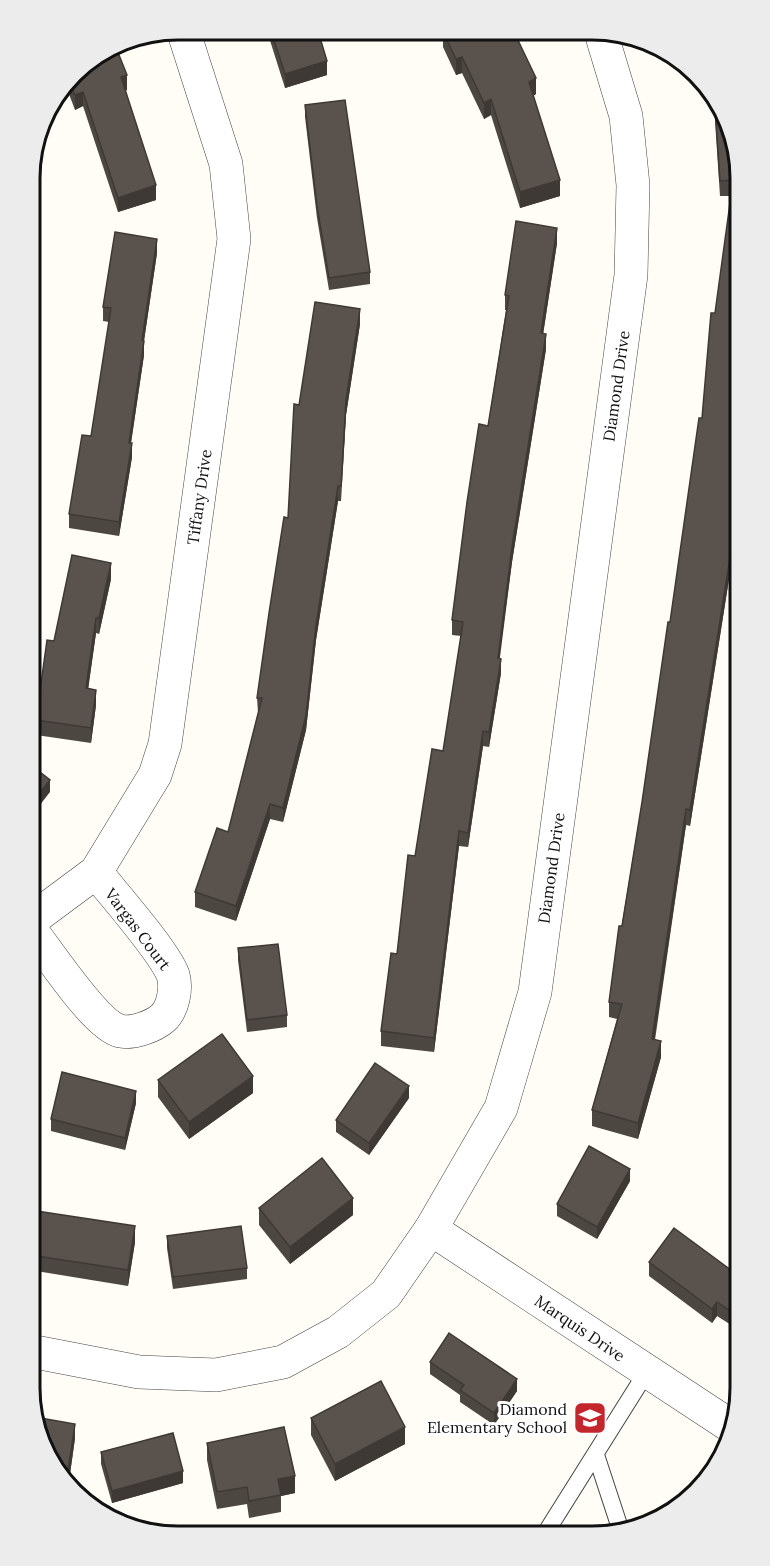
<svg xmlns="http://www.w3.org/2000/svg" width="770" height="1566" font-family="Lora,serif">
  <style>
    .lines { fill: none; stroke-linecap: round; stroke-linejoin: round }
    .service-casing { stroke: #444; stroke-width: 18 }
    .minor-casing { stroke: #444; stroke-width: 34 }
    .service { stroke: #fff; stroke-width: 16 }
    .minor { stroke: #fff; stroke-width: 33 }
    .wall { fill: #4d4742 }
    .shaded-wall { fill: #3f3936 }
    .building { fill: #5a524d; stroke: #3f3936; stroke-width: 1.5 }
    .labels { text-anchor: middle; stroke-width: 6; stroke-linejoin: round; paint-order: stroke }
    .street-label { font-size: 16px; fill: #111; stroke: #fff }
    .poi-label { font-size: 16px; fill: #111; stroke: #fff; text-anchor: end }
    .rim { fill: none; stroke: #111; stroke-width: 3 }
  </style>
  <rect width="100%" height="100%" fill="#fffdf5"/>
  <g class="lines">
    <defs>
      <g id="service">
        <polyline points="596,1455 620,1528"/>
        <polyline points="548,1529 646,1373"/>
      </g>
      <g id="minor">
        <polyline points="30,921 96,872 155,775 165,744 234,239 226,164 183,30"/>
        <path d="M 30,929 C 48,951 95,1025 120,1031 C 133,1034 154,1026 163,1018 C 173,1009 177,988 173,975 C 164,951 114,895 96,872"/>
        <polyline points="431,1229 729,1425"/>
        <polyline points="30,1351 139,1372 216,1375 283,1362 338,1332 386,1294 431,1229 501,1108 535,992 631,275 633,185 626,116 601,33"/>
      </g>
    </defs>
    <use href="#service" class="service-casing"/>
    <use href="#minor" class="minor-casing"/>
    <use href="#service" class="service"/>
    <use href="#minor" class="minor"/>
  </g>
  <g class="wall">
    <polygon points="267,31 318,31 327,75 285,88"/>
    <polygon points="443,32 514,32 536,94 533,96 560,196 520,208 491,115 484,119 462,73 456,75 443,47"/>
    <polygon points="80,67 127,90 125,91 156,200 118,212 83,106 75,110 66,86"/>
    <polygon points="305,105 370,272 370,284 329,290 317,218 305,117"/>
    <polygon points="715,105 732,131 735,541 690,826 686,825 655,1040 661,1057 638,1139 592,1126 592,1110 617,1019 609,1017 609,1002 642,802 702,418 731,196 720,196 715,121"/>
    <polygon points="557,243 543,334 546,349 512,562 499,658 501,673 489,747 483,746 468,847 459,846 434,1052 381,1046 381,1031 397,954 415,856 443,751 461,636 452,635 452,620 488,426 506,310 505,310 505,295"/>
    <polygon points="157,253 144,341 144,355 131,443 132,457 119,536 69,528 69,514 91,436 109,322 103,321 103,307"/>
    <polygon points="360,324 346,415 341,501 338,501 316,640 306,730 283,822 270,819 236,921 195,907 195,892 228,832 258,713 257,698 288,518 299,405"/>
    <polygon points="111,579 99,634 96,633 88,689 96,705 91,743 36,735 36,720 54,641"/>
    <polygon points="238,948 287,1015 287,1027 247,1032 238,960"/>
    <polygon points="158,1080 253,1093 189,1139 158,1097"/>
    <polygon points="409,1098 369,1155 336,1132 336,1120"/>
    <polygon points="136,1103 125,1150 51,1131 51,1119"/>
    <polygon points="630,1181 597,1239 557,1216 557,1204"/>
    <polygon points="30,1202 32,1210 135,1242 128,1286 30,1270"/>
    <polygon points="259,1208 353,1215 290,1264 259,1225"/>
    <polygon points="167,1236 247,1268 247,1279 173,1289 167,1248"/>
    <polygon points="649,1262 739,1276 739,1330 717,1316 712,1323 649,1276"/>
    <polygon points="430,1362 517,1391 494,1425 460,1402 460,1395 430,1374"/>
    <polygon points="311,1418 405,1444 335,1481 311,1435"/>
    <polygon points="38,1435 75,1438 69,1481"/>
    <polygon points="207,1443 295,1493 281,1496 281,1512 249,1518 247,1504 217,1509 207,1460"/>
    <polygon points="101,1452 183,1483 112,1503 101,1464"/>
  </g>
  <g class="shaded-wall">
    <polygon points="462,57 462,73 456,75 456,59"/>
    <polygon points="327,61 327,75 285,88 285,74"/>
    <polygon points="127,75 127,90 121,92 121,77"/>
    <polygon points="536,78 536,94 529,98 529,82"/>
    <polygon points="83,92 83,106 75,110 75,95"/>
    <polygon points="491,99 491,115 484,119 484,103"/>
    <polygon points="560,180 560,196 520,208 520,192"/>
    <polygon points="156,185 156,200 118,212 118,198"/>
    <polygon points="557,228 557,243 541,348 541,333"/>
    <polygon points="157,239 157,253 142,354 142,340"/>
    <polygon points="360,309 360,324 346,415 341,501 346,400"/>
    <polygon points="546,334 546,349 512,562 498,673 498,658 512,547"/>
    <polygon points="144,341 144,355 129,456 129,443"/>
    <polygon points="132,443 132,457 119,536 119,522"/>
    <polygon points="338,486 338,501 316,640 306,730 283,822 283,808 316,625"/>
    <polygon points="735,526 735,541 690,826 690,810"/>
    <polygon points="111,563 111,579 99,634 99,618"/>
    <polygon points="96,618 96,633 86,704 86,688"/>
    <polygon points="501,659 501,673 489,747 489,732"/>
    <polygon points="96,690 96,705 91,743 91,728"/>
    <polygon points="483,731 483,746 468,847 468,833"/>
    <polygon points="50,780 50,792 36,810 36,819 31,825 32,803"/>
    <polygon points="270,804 270,819 236,921 236,906"/>
    <polygon points="686,809 686,825 652,1055 652,1039"/>
    <polygon points="459,831 459,846 434,1052 434,1038"/>
    <polygon points="661,1041 661,1057 638,1139 638,1123"/>
    <polygon points="253,1076 253,1093 189,1139 189,1122"/>
    <polygon points="409,1086 409,1098 369,1155 369,1143"/>
    <polygon points="136,1091 136,1103 125,1150 125,1138"/>
    <polygon points="630,1169 630,1181 597,1239 597,1227"/>
    <polygon points="353,1198 353,1215 290,1264 290,1247"/>
    <polygon points="135,1226 135,1242 128,1286 128,1270"/>
    <polygon points="717,1302 717,1316 712,1323 712,1309"/>
    <polygon points="517,1379 517,1391 494,1425 494,1413"/>
    <polygon points="75,1424 75,1438 69,1481 68,1470"/>
    <polygon points="405,1427 405,1444 335,1481 335,1464"/>
    <polygon points="183,1471 183,1483 112,1503 112,1491"/>
    <polygon points="295,1476 295,1493 281,1496 278,1479"/>
  </g>
  <g class="building">
    <polygon points="271,31 318,31 327,61 285,74"/>
    <polygon points="443,32 514,32 536,78 529,82 560,180 520,192 491,99 484,103 462,57 456,59"/>
    <polygon points="115,45 127,75 121,77 156,185 118,198 83,92 75,95 69,81 80,67"/>
    <polygon points="345,100 370,272 329,278 317,206 305,105"/>
    <polygon points="715,105 732,131 733,180 720,181"/>
    <polygon points="733,181 735,526 690,810 686,809 652,1039 661,1041 638,1123 592,1110 622,1004 609,1002 619,926 622,926 642,802 668,622 670,622 699,418 702,418 711,313 715,313"/>
    <polygon points="516,221 557,228 541,333 546,334 512,547 498,658 501,659 489,732 483,731 468,833 459,831 434,1038 381,1031 391,953 397,954 408,855 415,856 432,749 443,751 463,622 452,620 467,502 479,424 488,426 509,296 505,295"/>
    <polygon points="115,232 157,239 142,340 144,341 129,443 132,443 119,522 69,514 82,435 91,436 111,308 103,307"/>
    <polygon points="315,302 360,309 346,400 341,486 338,486 316,625 306,715 283,808 270,804 236,906 195,892 217,828 228,832 262,698 257,698 269,613 284,517 288,518 294,404 299,405"/>
    <polygon points="72,555 111,563 99,618 96,618 86,688 96,690 91,728 36,720 47,640 54,641"/>
    <polygon points="31,765 50,780 32,803 36,807 31,813"/>
    <polygon points="278,944 287,1015 247,1020 238,948"/>
    <polygon points="222,1034 253,1076 189,1122 158,1080"/>
    <polygon points="375,1063 409,1086 369,1143 336,1120"/>
    <polygon points="62,1072 136,1091 125,1138 51,1119"/>
    <polygon points="589,1146 630,1169 597,1227 557,1204"/>
    <polygon points="322,1158 353,1198 290,1247 259,1208"/>
    <polygon points="30,1210 135,1226 128,1270 30,1255"/>
    <polygon points="241,1226 247,1268 173,1277 167,1236"/>
    <polygon points="674,1228 739,1276 739,1317 717,1302 712,1309 649,1262"/>
    <polygon points="449,1333 517,1379 494,1413 460,1390 464,1385 430,1362"/>
    <polygon points="381,1381 405,1427 335,1464 311,1418"/>
    <polygon points="35,1417 75,1424 68,1470 60,1469 38,1435"/>
    <polygon points="284,1427 295,1476 278,1479 281,1495 249,1501 247,1487 217,1492 207,1443"/>
    <polygon points="173,1433 183,1471 112,1491 101,1452"/>
  </g>
  <defs>
    <symbol id="school-square" viewBox="-11 -11 22 22"><rect x="-9" y="-9" width="18" height="18" rx="4" fill="#c4262e" stroke="#fff"/><path d="M0-5L7-2L0 1L-7-2ZM-4 1L0 2.5L4 1V4Q0 6-4 4Z" fill="#fff"/></symbol>
  </defs>
  <g fill-rule="evenodd">
    <use href="#school-square" x="571" y="1399" width="38" height="38"/>
  </g>
  <g class="labels">
    <g class="street-label">
      <text transform="translate(616 386) rotate(-82)" y="6">Diamond Drive</text>
      <text transform="translate(199 497) rotate(-82)" y="6">Tiffany Drive</text>
      <text transform="translate(551 868) rotate(-82)" y="6">Diamond Drive</text>
      <text transform="translate(138 929) rotate(53)" y="6">Vargas Court</text>
      <text transform="translate(580 1328) rotate(34)" y="6">Marquis Drive</text>
    </g>
    <g class="poi-label">
      <text x="567" y="1415">Diamond<tspan x="567" dy="18">Elementary School</tspan></text>
    </g>
  </g>
  <path d="M0 0H770V1566H0ZM178 40H592A138 138 0 0 1 730 178V1388A138 138 0 0 1 592 1526H178A138 138 0 0 1 40 1388V178A138 138 0 0 1 178 40Z" fill="#ececec" fill-rule="evenodd"/>
  <path class="rim" d="M178 40H592A138 138 0 0 1 730 178V1388A138 138 0 0 1 592 1526H178A138 138 0 0 1 40 1388V178A138 138 0 0 1 178 40Z"/>
</svg>
